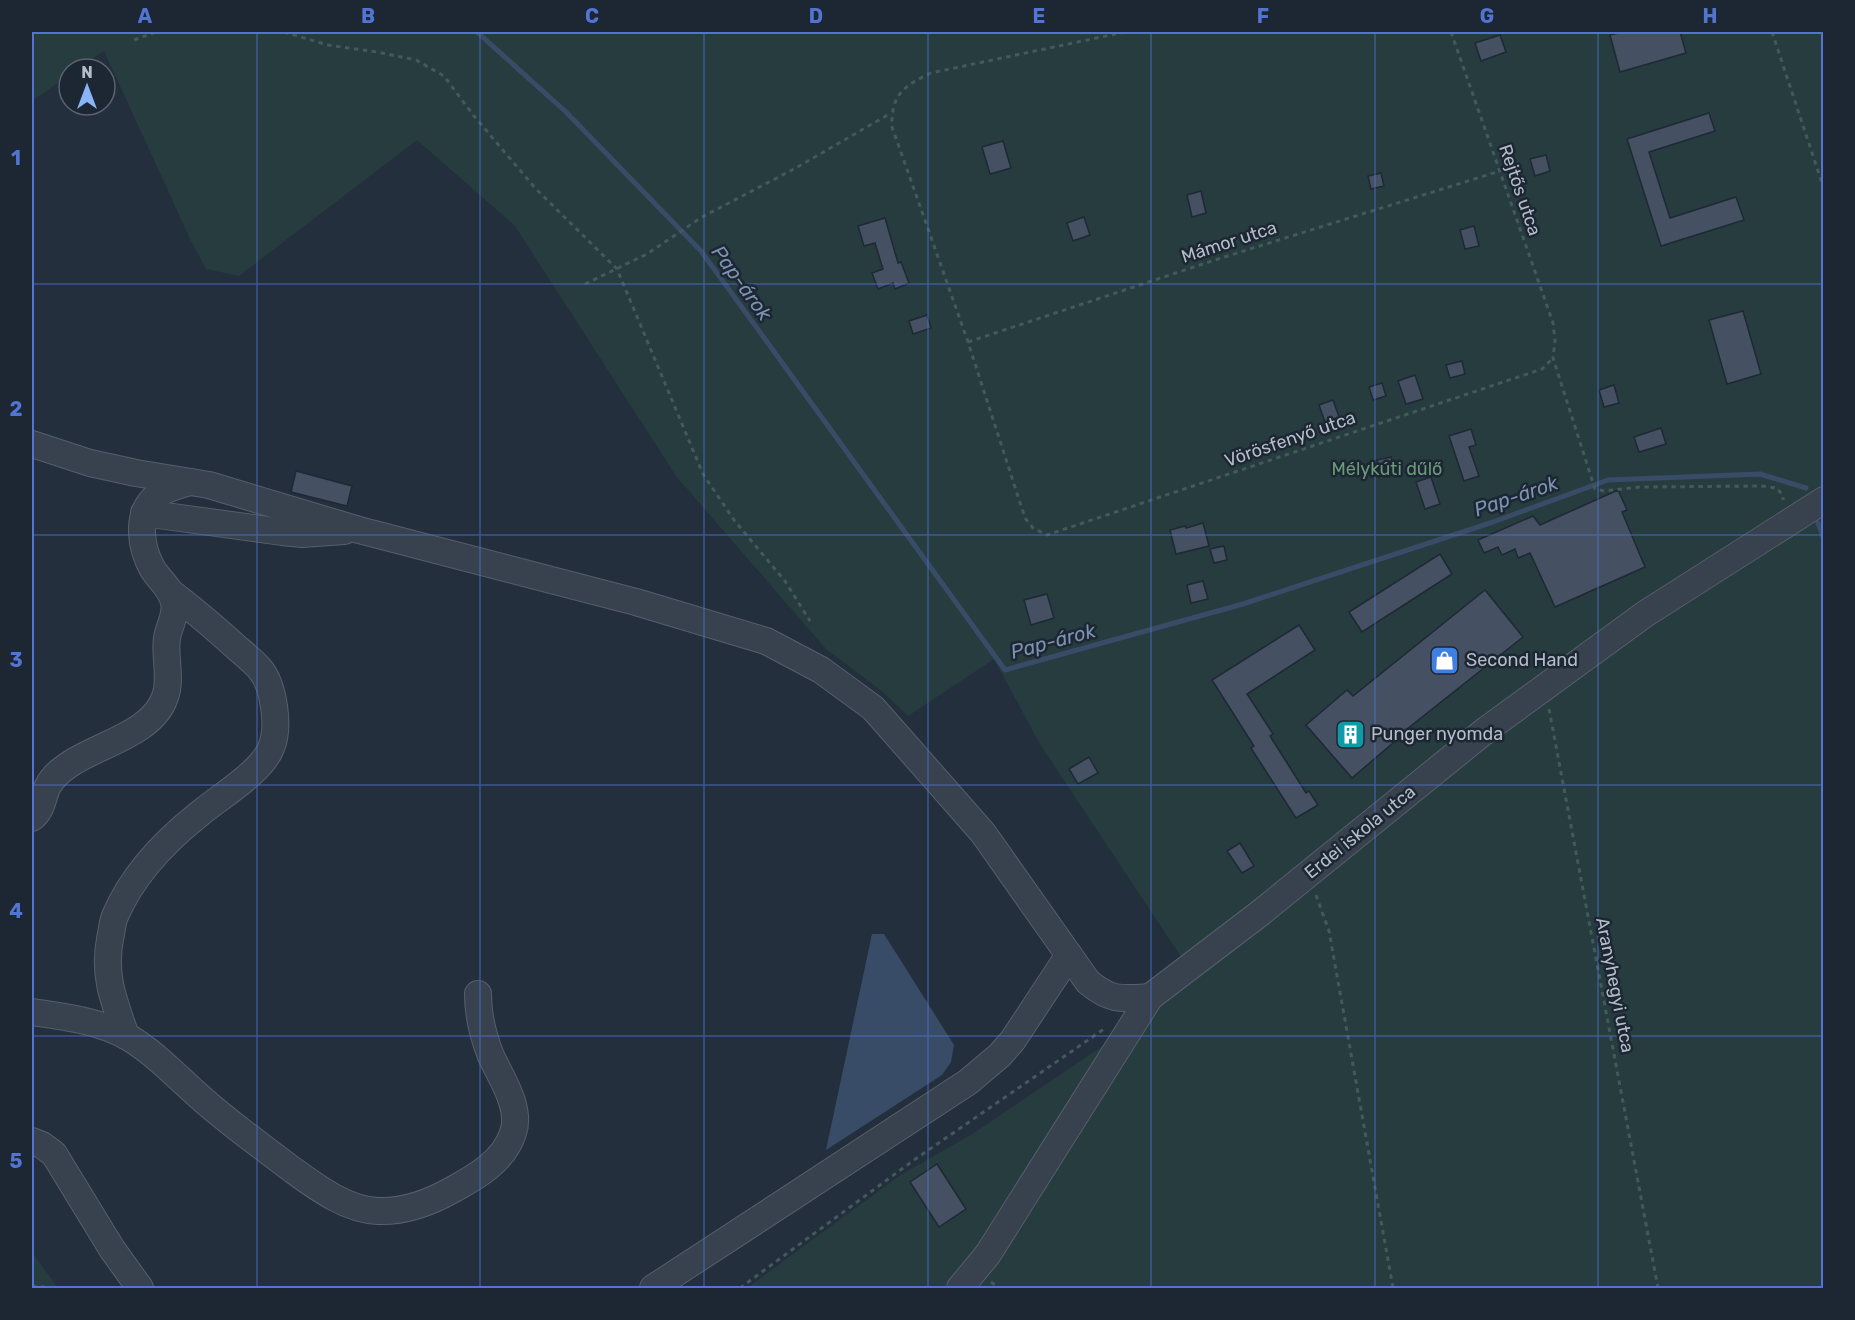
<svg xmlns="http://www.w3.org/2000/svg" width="1855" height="1320" font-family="Rubik,sans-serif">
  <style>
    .green { fill: #263c3f }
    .water { fill: #394c67 }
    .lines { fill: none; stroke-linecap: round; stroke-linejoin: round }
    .stream { stroke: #394c67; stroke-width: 5 }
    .building { fill: #455162; stroke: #1f2835; stroke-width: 1.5 }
    .minor-casing { stroke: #565f6c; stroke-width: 28 }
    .path { stroke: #44595c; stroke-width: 3; stroke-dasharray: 4.5 4.5; stroke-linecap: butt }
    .minor { stroke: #38414e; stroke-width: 26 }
    .grid { fill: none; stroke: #5274d3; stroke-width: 1.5; stroke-opacity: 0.55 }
    .labels { text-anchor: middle; stroke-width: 5; stroke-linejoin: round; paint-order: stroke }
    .street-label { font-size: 18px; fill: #b4bcc9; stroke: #1d2633 }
    .park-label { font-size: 18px; fill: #6b9a76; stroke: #1d2633 }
    .poi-label { font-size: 18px; fill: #b4bcc9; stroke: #1d2633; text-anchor: start }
    .water-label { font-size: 20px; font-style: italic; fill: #7c92b1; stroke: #1d2633 }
    .neatline { fill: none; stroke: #5274d3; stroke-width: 2 }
    .grid-label { font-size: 20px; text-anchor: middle; font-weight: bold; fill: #5274d3 }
  </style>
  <rect width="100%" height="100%" fill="#242f3e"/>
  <g class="green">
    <polygon points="32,32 1823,32 1823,1288 747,1288 899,1176 974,1133 1159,1008 1193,975 1041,746 994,659 908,716 883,692 826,649 676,476 515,226 417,140 239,276 206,269 191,241 104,51 77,69 69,69 69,75 32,101"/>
    <polygon points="32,1252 58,1288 32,1288"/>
  </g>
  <polygon class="water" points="872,934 884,934 954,1045 951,1062 942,1075 826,1150"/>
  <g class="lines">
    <g class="stream">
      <polyline points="477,32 565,111 701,251 1005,670 1243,604 1493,522 1608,480 1760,474 1806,488"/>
      <polyline points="1818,523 1824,540"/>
    </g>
  </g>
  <g class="building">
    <polygon points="1623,32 1680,32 1686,53 1620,72 1610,35"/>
    <polygon points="1500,35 1506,52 1481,61 1475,43"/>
    <polygon points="1709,113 1715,131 1649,152 1670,218 1736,197 1744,220 1661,246 1627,139"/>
    <polygon points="1003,141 1011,168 990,174 982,147"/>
    <polygon points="1546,155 1550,171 1535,176 1530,159"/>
    <polygon points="1381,173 1384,186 1371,189 1368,176"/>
    <polygon points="1201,191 1206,213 1192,217 1187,195"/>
    <polygon points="1084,217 1090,235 1073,241 1067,223"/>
    <polygon points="885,218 898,263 901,262 909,283 895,289 893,283 878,289 872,273 883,269 875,243 864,246 858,226"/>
    <polygon points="1474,226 1479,246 1465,249 1460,230"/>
    <polygon points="1743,311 1761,374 1727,384 1709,320"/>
    <polygon points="927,315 931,328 913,334 909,321"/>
    <polygon points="1462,361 1465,374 1450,378 1446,365"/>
    <polygon points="1415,375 1423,399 1406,404 1398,381"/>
    <polygon points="1382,383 1386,396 1373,400 1369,387"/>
    <polygon points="1614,385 1619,403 1604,407 1599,390"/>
    <polygon points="1333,400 1339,417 1325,422 1319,405"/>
    <polygon points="1661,428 1666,444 1639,452 1634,437"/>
    <polygon points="1471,429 1476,445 1469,447 1479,476 1464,481 1449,436"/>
    <polygon points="1391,457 1394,470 1381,474 1377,460"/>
    <polygon points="296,471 352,486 347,506 291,492"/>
    <polygon points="1431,477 1440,504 1425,509 1416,482"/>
    <polygon points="1618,490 1627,510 1622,512 1645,567 1555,607 1530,553 1518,558 1515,549 1502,555 1498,547 1484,553 1478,540 1533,516 1540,525"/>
    <polygon points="1203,523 1209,546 1176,554 1170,530 1185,526 1186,528"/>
    <polygon points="1224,546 1227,560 1214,563 1210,549"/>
    <polygon points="1440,554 1452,574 1362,632 1349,612"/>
    <polygon points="1203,581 1208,599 1191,603 1187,585"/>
    <polygon points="1485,590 1523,637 1392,741 1393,743 1352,778 1306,725 1347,690 1353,696"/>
    <polygon points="1047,594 1054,618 1031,625 1024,600"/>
    <polygon points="1299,625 1315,650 1247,694 1273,734 1270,736 1306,793 1309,791 1318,805 1296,818 1251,748 1254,746 1212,680"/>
    <polygon points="1089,757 1098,773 1078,784 1069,769"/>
    <polygon points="1240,843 1254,866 1242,873 1227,851"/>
    <polygon points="937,1164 966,1209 939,1227 910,1182"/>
  </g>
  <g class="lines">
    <defs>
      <g id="minor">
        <path d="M 32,444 L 90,463 L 136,473 L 209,485 L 359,530 L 636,602 L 766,641 L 821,670 L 873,708 L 983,833 L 1088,982 C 1111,1001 1121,999 1150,997"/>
        <polyline points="144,513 282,532 302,534 344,531"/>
        <path d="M 32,818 C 43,809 42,798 48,786 C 53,776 61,770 70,764 C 100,744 153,733 165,697 C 172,678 164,657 167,638 C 169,626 177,614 174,602 C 171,588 159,580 152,568 C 141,548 136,517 153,499 C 161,489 178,486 190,482"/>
        <path d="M 32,1012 C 62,1016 100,1021 128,1037 C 155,1053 177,1077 201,1098 C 229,1123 260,1145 290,1168 C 315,1186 346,1210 378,1211 C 404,1212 429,1203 452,1190 C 476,1177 504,1161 513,1133 C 522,1108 501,1078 491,1056 C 483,1036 478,1016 478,994"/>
        <path d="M 126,1036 C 114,1001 103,976 110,939 C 112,931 112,923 115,916 C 132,876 164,842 198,815 C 219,797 261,773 271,748 C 280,727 274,686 260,669 C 253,661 244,654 236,647 C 215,628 193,609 170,592"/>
        <polyline points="32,1141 42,1145 54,1154 112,1249 140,1288"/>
        <polyline points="653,1288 968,1082 1000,1055 1013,1040 1069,955"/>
        <polyline points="960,1288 988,1254 1150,997 1259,914 1486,730 1645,614 1824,500"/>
      </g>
    </defs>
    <use href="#minor" class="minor-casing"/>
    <g class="path">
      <polyline points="284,32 328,45 377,52 416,60 444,76 474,116 535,188 617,269 703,474 734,520 785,581 810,621"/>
      <path d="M 1125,32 L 931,73 C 903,86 891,95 892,127 L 968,342 L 1025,518 L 1033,528 L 1047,535 L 1542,369 L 1553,358"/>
      <polyline points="1451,32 1553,323 1555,341 1553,358 1595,489 1604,491 1640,487 1761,486 1777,488 1783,496 1783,500"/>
      <polyline points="1772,32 1824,189"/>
      <polyline points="134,40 156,32"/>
      <polyline points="585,284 647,254 702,217 794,169 891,113"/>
      <polyline points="968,342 1218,259 1500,171"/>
      <polyline points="1549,709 1658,1288"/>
      <polyline points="1316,895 1329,931 1393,1288"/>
      <polyline points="991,1282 999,1288"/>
      <polyline points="32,1286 54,1288"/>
      <polyline points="740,1288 914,1160 1104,1029"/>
    </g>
    <use href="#minor" class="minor"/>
  </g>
  <path class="grid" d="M 257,32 L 257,1288M 480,32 L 480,1288M 704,32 L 704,1288M 928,32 L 928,1288M 1151,32 L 1151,1288M 1375,32 L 1375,1288M 1598,32 L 1598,1288M 32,284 L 1824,284M 32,535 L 1824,535M 32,785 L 1824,785M 32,1036 L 1824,1036"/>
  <defs>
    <symbol id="shop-square" viewBox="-11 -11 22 22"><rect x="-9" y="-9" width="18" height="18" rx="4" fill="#3f7fe0" stroke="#1d2633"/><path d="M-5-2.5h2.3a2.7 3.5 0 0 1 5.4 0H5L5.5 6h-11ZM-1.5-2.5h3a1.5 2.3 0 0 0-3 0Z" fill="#fff"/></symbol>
    <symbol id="building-square" viewBox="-11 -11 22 22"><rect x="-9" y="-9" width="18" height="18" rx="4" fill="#0f9aa8" stroke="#1d2633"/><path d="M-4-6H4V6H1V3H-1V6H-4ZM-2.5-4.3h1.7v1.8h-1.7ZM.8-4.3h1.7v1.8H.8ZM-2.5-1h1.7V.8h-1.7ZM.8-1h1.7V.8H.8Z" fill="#fff"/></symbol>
  </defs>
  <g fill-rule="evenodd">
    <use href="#shop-square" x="1428" y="644" width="33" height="33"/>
    <use href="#building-square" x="1334" y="718" width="33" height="33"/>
  </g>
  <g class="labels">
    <g class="street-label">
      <text transform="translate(1520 190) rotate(71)" y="6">Rejtős utca</text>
      <text transform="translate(1229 242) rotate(-18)" y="6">Mámor utca</text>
      <text transform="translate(1290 439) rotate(-19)" y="6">Vörösfenyő utca</text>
      <text transform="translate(1360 832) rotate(-39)" y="6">Erdei iskola utca</text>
      <text transform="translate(1615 985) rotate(79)" y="6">Aranyhegyi utca</text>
    </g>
    <g class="park-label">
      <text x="1387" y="475">Mélykúti dűlő</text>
    </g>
    <g class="poi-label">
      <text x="1466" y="666">Second Hand</text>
      <text x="1371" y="740">Punger nyomda</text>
    </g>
    <g class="water-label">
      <text transform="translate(742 283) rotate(54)" y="7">Pap-árok</text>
      <text transform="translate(1516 496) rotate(-19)" y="7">Pap-árok</text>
      <text transform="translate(1053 641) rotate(-15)" y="7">Pap-árok</text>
    </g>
  </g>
  <rect width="1855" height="1320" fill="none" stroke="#1d2633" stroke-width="66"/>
  <g transform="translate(87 87)"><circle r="28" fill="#1d2633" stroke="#59626f" stroke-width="1.5"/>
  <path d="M0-4.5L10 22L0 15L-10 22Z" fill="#8ab4f8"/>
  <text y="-9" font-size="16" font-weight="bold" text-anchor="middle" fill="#b4bcc9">N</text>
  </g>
  <rect x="33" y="33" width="1789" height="1254" class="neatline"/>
  <g class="grid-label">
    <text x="145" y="23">A</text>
    <text x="368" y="23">B</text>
    <text x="592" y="23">C</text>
    <text x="816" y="23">D</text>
    <text x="1039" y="23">E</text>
    <text x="1263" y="23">F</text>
    <text x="1487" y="23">G</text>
    <text x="1710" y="23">H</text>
    <text x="16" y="165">1</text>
    <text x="16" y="416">2</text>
    <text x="16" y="667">3</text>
    <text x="16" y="918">4</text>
    <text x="16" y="1168">5</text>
  </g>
</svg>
